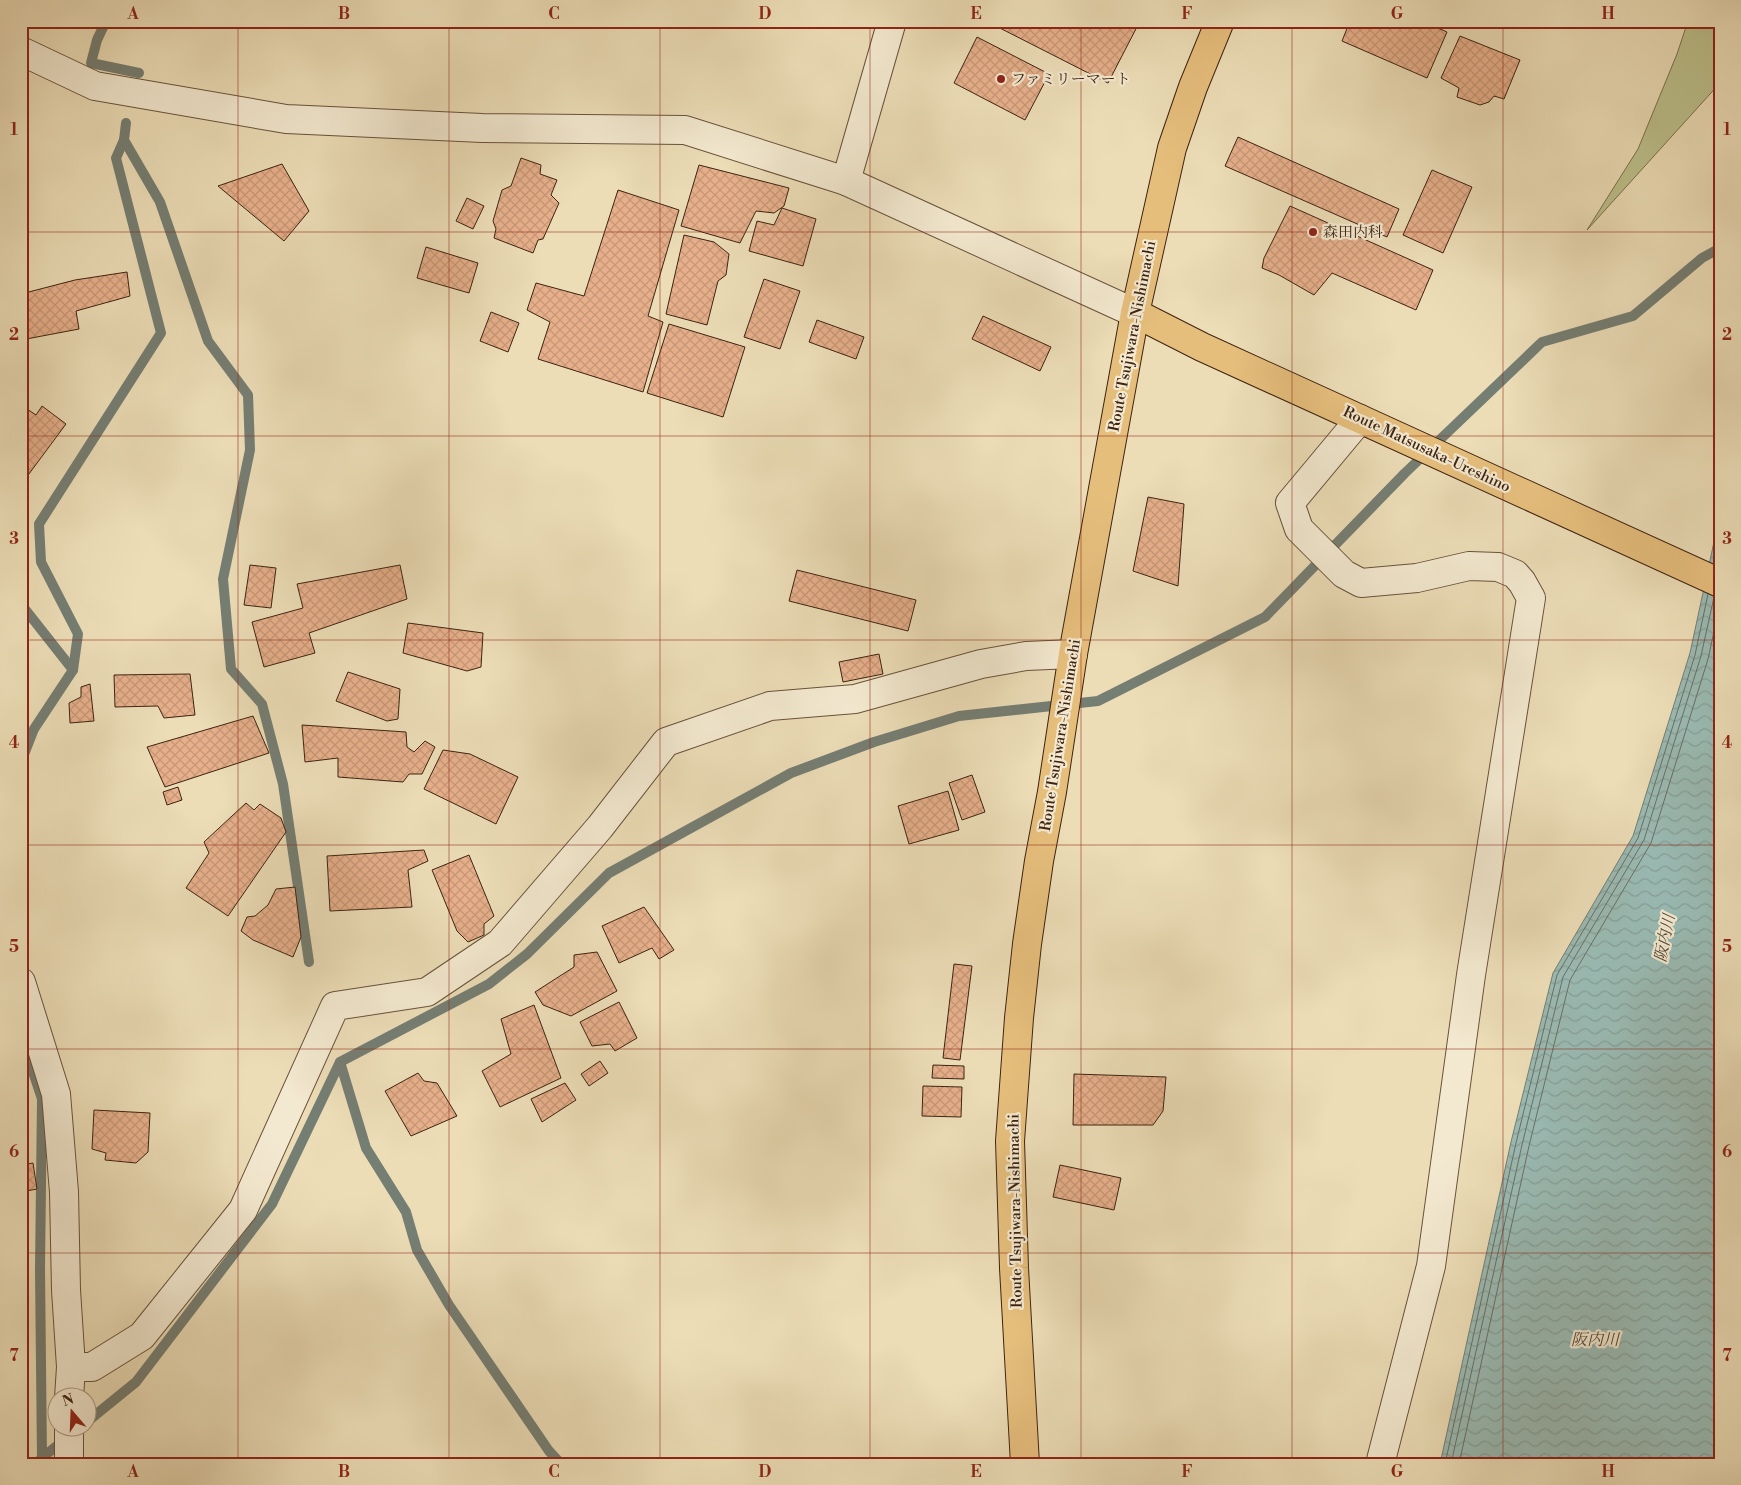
<svg xmlns="http://www.w3.org/2000/svg" width="1741" height="1485" font-family="'Libre Bodoni','Noto Serif JP',serif">
  <style>
    .green { fill: #bcc08c; stroke: #7c724e }
    .water { fill: url(#water-waves); stroke: #757e73 }
    .lines { fill: none; stroke-linecap: round; stroke-linejoin: round }
    .shore { stroke: #6c6f62; stroke-width: 1 }
    .stream { stroke: #757e73; stroke-width: 10 }
    .building { fill: url(#building-cross-hatch); stroke: #3d2311 }
    .minor-casing { stroke: #69523a; stroke-width: 30 }
    .major-casing { stroke: #3d2311; stroke-width: 30 }
    .minor { stroke: #f3e9d0; stroke-width: 28 }
    .major { stroke: #e6be7c; stroke-width: 28 }
    .grid { fill: none; stroke: #8f2418; stroke-width: 1; stroke-opacity: 0.55 }
    .poi-dot { fill: #8f2418; stroke: #f3e9d0; stroke-width: 2 }
    .labels { text-anchor: middle; stroke-width: 4.5; stroke-linejoin: round; paint-order: stroke }
    .poi-label { font-size: 15px; fill: #3d2311; stroke: #f3e9d0; text-anchor: start }
    .street-label { font-size: 15px; fill: #3d2311; stroke: #f3e9d0 }
    .water-label { font-size: 16px; font-style: italic; fill: #54493a; stroke: #f3e9d0 }
    .neatline { fill: none; stroke: #8f2418; stroke-width: 2 }
    .grid-label { font-size: 16px; text-anchor: middle; font-weight: bold; fill: #8f2418 }
  </style>
  <defs>
    <pattern id="water-waves" width="16" height="10" patternUnits="userSpaceOnUse" patternTransform="scale(1.25)"><rect width="16" height="10" fill="#9abbb4"/><path d="M0 5q4-4 8 0t8 0" fill="none" stroke="#86a09a"/></pattern>
    <pattern id="building-cross-hatch" width="8" height="8" patternUnits="userSpaceOnUse" patternTransform="scale(1.25)"><rect width="8" height="8" fill="#e7b08b"/><path d="M0 0l8 8M0 8l8-8" fill="none" stroke="#c79777"/></pattern>
  </defs>
  <rect width="100%" height="100%" fill="#ecddb7"/>
  <filter id="stains"><feTurbulence type="fractalNoise" baseFrequency=".004" numOctaves="4"/><feColorMatrix values="0 0 0 0 .2 0 0 0 0 .09 0 0 0 0 .02 0 0 0 .5 -.17"/></filter>
  <radialGradient id="worn" r=".72"><stop offset=".6" stop-color="#630" stop-opacity="0"/><stop offset="1" stop-color="#630" stop-opacity=".3"/></radialGradient>
  <polygon class="green" points="1688,21 1720,21 1720,83 1587,230 1638,149 1677,54"/>
  <polygon class="water" points="1720,514 1720,1438 1713,1464 1440,1464 1511,1142 1553,973 1633,836 1690,653"/>
  <g class="lines">
    <g class="shore">
      <polyline points="1445,1464 1516,1143 1557,975 1638,838 1695,655 1708,594"/>
      <polyline points="1451,1464 1522,1145 1563,977 1644,840 1701,656 1714,597"/>
      <polyline points="1459,1464 1529,1146 1570,980 1651,843 1708,659 1720,604"/>
    </g>
    <g class="stream">
      <polyline points="106,21 97,40 91,63 139,73"/>
      <polyline points="126,123 124,140 160,202 208,341 248,395 250,450 223,579 231,669 262,704 283,784 309,962"/>
      <polyline points="21,604 73,670 34,729 21,762"/>
      <polyline points="73,670 78,634 41,562 39,524 161,333 116,158 124,140"/>
      <polyline points="21,1036 42,1099 40,1269 42,1458 36,1464"/>
      <polyline points="340,1062 366,1148 406,1212 417,1250 449,1305 549,1451 561,1464"/>
      <polyline points="88,1421 136,1382 272,1204 340,1062 489,984 527,954 609,873 791,773 874,742 959,716 1098,701 1265,617 1405,473 1542,342 1633,316 1702,258 1720,248"/>
      <polyline points="42,1458 65,1439"/>
    </g>
  </g>
  <g class="building">
    <polygon points="986,21 1140,21 1108,83"/>
    <polygon points="1350,21 1422,21 1447,32 1427,78 1342,41"/>
    <polygon points="1460,36 1520,60 1504,99 1494,96 1489,102 1480,105 1457,97 1459,88 1441,78"/>
    <polygon points="977,37 1049,74 1025,120 954,83"/>
    <polygon points="1238,137 1399,209 1387,237 1225,166"/>
    <polygon points="521,158 541,165 540,174 557,180 551,195 559,203 543,239 538,240 533,253 494,238 496,229 493,221 502,190 511,186"/>
    <polygon points="282,164 309,211 284,241 218,186"/>
    <polygon points="699,165 789,188 784,206 774,213 756,211 740,243 681,226"/>
    <polygon points="1432,170 1472,187 1443,253 1403,235"/>
    <polygon points="618,190 679,210 648,316 663,322 643,392 538,359 550,322 527,310 536,283 584,296"/>
    <polygon points="467,198 484,206 473,229 456,221"/>
    <polygon points="1290,206 1433,270 1416,310 1332,273 1314,295 1279,275 1262,268 1264,258"/>
    <polygon points="782,208 816,219 803,266 749,251 757,221 774,225"/>
    <polygon points="684,235 714,242 729,254 726,275 718,281 707,325 666,314"/>
    <polygon points="426,247 478,263 469,293 417,278"/>
    <polygon points="127,272 130,296 76,311 79,329 21,340 21,294 75,280"/>
    <polygon points="764,279 800,291 780,349 744,337"/>
    <polygon points="491,312 519,323 508,352 480,341"/>
    <polygon points="983,316 1051,347 1040,371 972,339"/>
    <polygon points="817,320 864,337 856,359 809,342"/>
    <polygon points="669,324 745,347 723,417 647,393"/>
    <polygon points="42,406 66,424 23,482 21,480 21,410 24,407 36,415"/>
    <polygon points="1148,497 1184,504 1178,586 1133,571"/>
    <polygon points="250,565 276,568 271,608 244,605"/>
    <polygon points="400,565 407,599 309,633 315,653 264,667 252,622 303,608 297,584"/>
    <polygon points="797,570 916,600 908,631 789,601"/>
    <polygon points="408,623 483,633 481,667 467,671 403,653"/>
    <polygon points="879,654 883,674 843,682 839,662"/>
    <polygon points="348,672 400,689 398,719 387,721 336,701"/>
    <polygon points="190,674 195,715 164,718 158,706 115,707 114,675"/>
    <polygon points="90,684 94,721 70,723 69,703 81,697 81,687"/>
    <polygon points="253,716 269,753 165,787 147,747"/>
    <polygon points="302,725 406,732 407,747 414,752 425,741 435,747 422,774 409,774 403,782 338,777 338,758 305,762"/>
    <polygon points="443,750 470,754 518,777 496,824 424,789"/>
    <polygon points="972,775 985,812 962,820 949,783"/>
    <polygon points="178,787 182,800 167,805 163,792"/>
    <polygon points="948,791 959,830 909,844 898,806"/>
    <polygon points="246,803 254,810 260,804 281,818 286,832 228,916 186,888 209,853 204,842"/>
    <polygon points="424,850 428,861 408,870 412,907 330,911 327,856"/>
    <polygon points="469,855 494,916 484,924 484,935 468,942 457,931 432,870"/>
    <polygon points="295,887 301,937 293,957 253,940 241,931 247,917 255,916 268,905 276,889"/>
    <polygon points="644,907 674,950 659,959 652,948 619,963 602,926"/>
    <polygon points="597,952 617,991 571,1016 543,1005 535,992 574,967 574,955"/>
    <polygon points="954,964 972,966 960,1060 943,1058"/>
    <polygon points="619,1002 637,1038 615,1051 610,1044 592,1046 580,1022"/>
    <polygon points="534,1005 561,1078 500,1107 482,1071 511,1054 501,1019"/>
    <polygon points="600,1061 608,1073 589,1086 581,1074"/>
    <polygon points="933,1065 964,1066 964,1079 932,1078"/>
    <polygon points="418,1073 424,1081 437,1083 457,1116 411,1136 385,1091"/>
    <polygon points="1074,1074 1166,1077 1163,1111 1153,1125 1073,1125"/>
    <polygon points="565,1083 576,1100 542,1122 531,1099"/>
    <polygon points="923,1086 962,1087 961,1117 922,1116"/>
    <polygon points="94,1110 150,1113 148,1152 136,1163 105,1160 106,1153 92,1149"/>
    <polygon points="33,1163 37,1189 21,1192 21,1165"/>
    <polygon points="1060,1165 1121,1178 1114,1210 1053,1197"/>
  </g>
  <g class="lines">
    <defs>
      <g id="minor">
        <polyline points="21,51 95,86 286,119 482,128 685,130 846,181 1135,313"/>
        <polyline points="846,181 892,21"/>
        <polyline points="1360,419 1290,503 1299,529 1344,574 1361,583 1417,578 1469,566 1498,567 1515,574 1522,582 1531,598 1471,975 1431,1266 1380,1464"/>
        <polyline points="21,982 56,1094 64,1192 66,1290 71,1367 69,1398"/>
        <polyline points="71,1367 92,1367 142,1336 243,1210 335,1006 427,992 500,943 600,827 666,742 770,706 855,699 981,664 1026,656 1073,654"/>
        <polyline points="69,1464 69,1428"/>
      </g>
      <g id="major">
        <polyline points="1135,313 1202,347 1720,583"/>
        <polyline points="1025,1464 1014,1268 1010,1141 1019,1018 1027,944 1039,861 1052,792 1073,654 1135,313 1172,148 1193,87 1220,21"/>
      </g>
    </defs>
    <use href="#minor" class="minor-casing"/>
    <use href="#major" class="major-casing"/>
    <use href="#minor" class="minor"/>
    <use href="#major" class="major"/>
  </g>
  <path class="grid" d="M 238,21 L 238,1464M 449,21 L 449,1464M 660,21 L 660,1464M 870,21 L 870,1464M 1081,21 L 1081,1464M 1292,21 L 1292,1464M 1503,21 L 1503,1464M 21,232 L 1720,232M 21,436 L 1720,436M 21,640 L 1720,640M 21,845 L 1720,845M 21,1049 L 1720,1049M 21,1253 L 1720,1253"/>
  <g class="poi-dot">
    <circle cx="1001" cy="79" r="5"/>
    <circle cx="1313" cy="232" r="5"/>
  </g>
  <g class="labels">
    <g class="poi-label">
      <text x="1011" y="84">ファミリーマート</text>
      <text x="1323" y="237">森田内科</text>
    </g>
    <g class="street-label">
      <text transform="translate(1132 336) rotate(-79)" y="5">Route Tsujiwara-Nishimachi</text>
      <text transform="translate(1427 449) rotate(25)" y="5">Route Matsusaka-Ureshino</text>
      <text transform="translate(1060 735) rotate(-81)" y="5">Route Tsujiwara-Nishimachi</text>
      <text transform="translate(1015 1211) rotate(-91)" y="5">Route Tsujiwara-Nishimachi</text>
    </g>
    <g class="water-label">
      <text transform="translate(1664 938) rotate(-79)" y="6">阪内川</text>
      <text x="1595" y="1345">阪内川</text>
    </g>
  </g>
  <rect width="1741" height="1485" fill="none" stroke="#ecddb7" stroke-width="55"/>
  <g transform="translate(72 1412) rotate(341)"><circle r="24" fill="#f3e9d0" stroke="#aa9a84"/>
  <path d="M0-4L9 19L0 12L-9 19Z" fill="#8f2418"/>
  <text y="-8" font-size="14" font-weight="bold" text-anchor="middle" fill="#3d2311">N</text>
  </g>
  <rect x="28" y="28" width="1686" height="1430" class="neatline"/>
  <g class="grid-label">
    <text x="133" y="19">A</text>
    <text x="344" y="19">B</text>
    <text x="554" y="19">C</text>
    <text x="765" y="19">D</text>
    <text x="976" y="19">E</text>
    <text x="1187" y="19">F</text>
    <text x="1397" y="19">G</text>
    <text x="1608" y="19">H</text>
    <text x="14" y="135">1</text>
    <text x="1727" y="135">1</text>
    <text x="14" y="340">2</text>
    <text x="1727" y="340">2</text>
    <text x="14" y="544">3</text>
    <text x="1727" y="544">3</text>
    <text x="14" y="748">4</text>
    <text x="1727" y="748">4</text>
    <text x="14" y="952">5</text>
    <text x="1727" y="952">5</text>
    <text x="14" y="1157">6</text>
    <text x="1727" y="1157">6</text>
    <text x="14" y="1361">7</text>
    <text x="1727" y="1361">7</text>
    <text x="133" y="1477">A</text>
    <text x="344" y="1477">B</text>
    <text x="554" y="1477">C</text>
    <text x="765" y="1477">D</text>
    <text x="976" y="1477">E</text>
    <text x="1187" y="1477">F</text>
    <text x="1397" y="1477">G</text>
    <text x="1608" y="1477">H</text>
  </g>
  <rect width="100%" height="100%" filter="url(#stains)"/>
  <rect width="100%" height="100%" fill="url(#worn)"/>
</svg>
